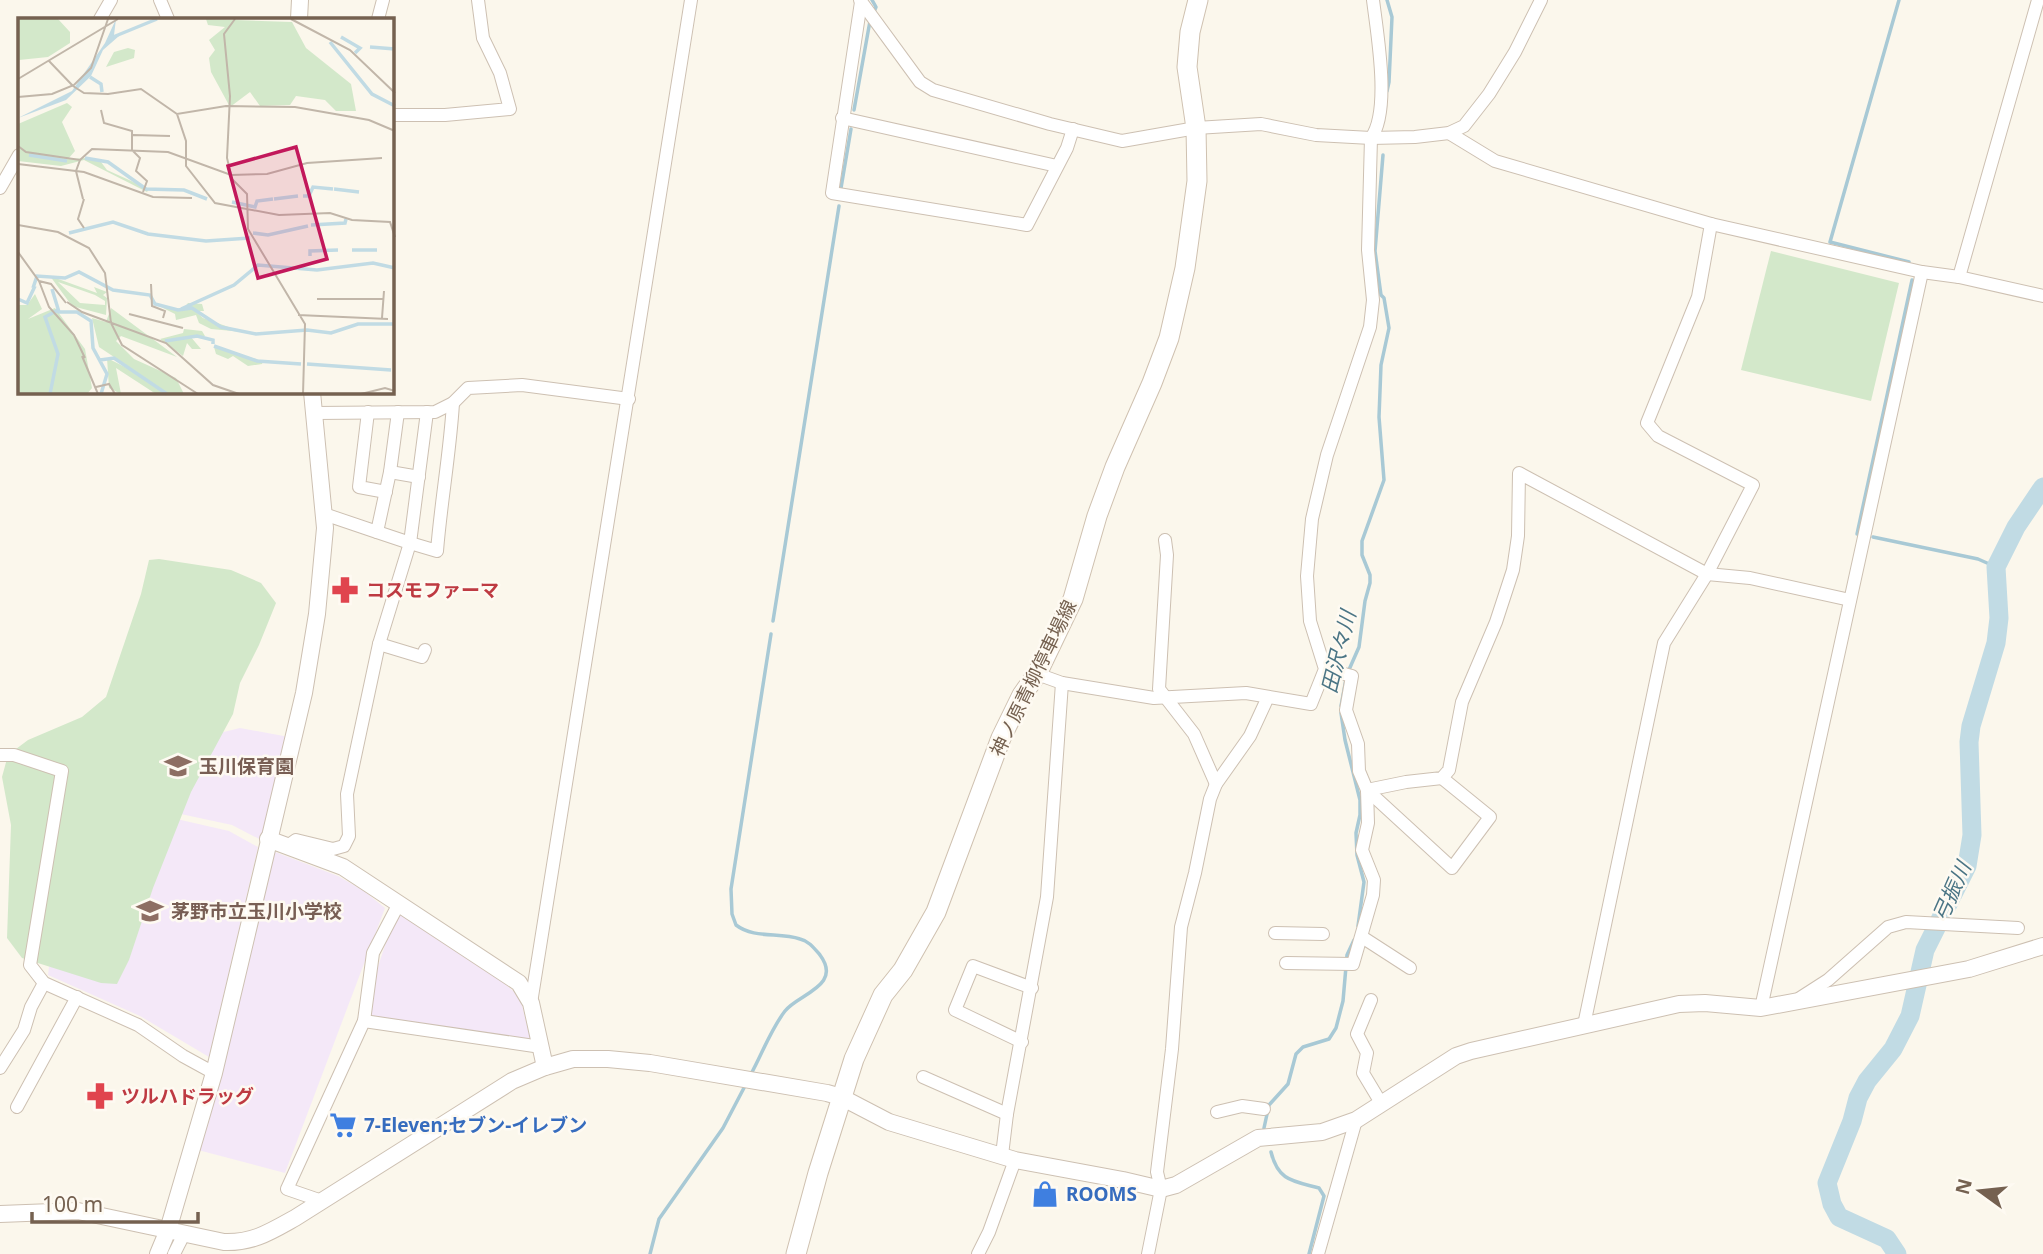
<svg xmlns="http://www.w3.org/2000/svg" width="2043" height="1254" font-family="'Noto Sans','Noto Sans JP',sans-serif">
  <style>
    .education { fill: #f4e8f8 }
    .green { fill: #d3e8ca }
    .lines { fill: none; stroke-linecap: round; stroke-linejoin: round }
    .stream { stroke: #a8c9d5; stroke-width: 3.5 }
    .river { stroke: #c1dbe4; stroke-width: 19 }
    .minor-casing { stroke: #cdc0b2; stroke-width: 14 }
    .tertiary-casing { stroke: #cdc0b2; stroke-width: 18 }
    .secondary-casing { stroke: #cfc1b0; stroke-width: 21 }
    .minor { stroke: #fff; stroke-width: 12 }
    .tertiary { stroke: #fff; stroke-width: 16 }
    .secondary { stroke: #fff; stroke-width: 19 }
    .labels { text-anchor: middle; stroke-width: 5; stroke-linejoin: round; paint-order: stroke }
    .health-label { font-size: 19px; font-weight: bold; fill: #be3a42; stroke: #fefaf2; text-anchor: start }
    .street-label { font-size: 19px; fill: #756150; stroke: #fefaf2 }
    .education-label { font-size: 19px; font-weight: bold; fill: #785e54; stroke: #fefaf2; text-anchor: start }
    .shop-label { font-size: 19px; font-weight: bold; fill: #366cbe; stroke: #fefaf2; text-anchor: start }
    .water-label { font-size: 21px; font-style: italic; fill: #4b7585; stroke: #fefaf2 }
    .inset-river { fill: none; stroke: #c1dbe4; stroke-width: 3.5 }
    .inset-road { fill: none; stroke: #c1b6a9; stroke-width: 2 }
    .view { fill: #c2185b; fill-opacity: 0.15; stroke: #c2185b; stroke-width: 3.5 }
    .inset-edge { fill: none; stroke: #756150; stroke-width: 3.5 }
  </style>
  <rect width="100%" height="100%" fill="#fbf7ec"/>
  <g class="education">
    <polygon points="240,728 289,737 263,841 232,825 69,790 187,741"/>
    <polygon points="98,801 229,831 258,847 209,1057 140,1016 48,975 69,808"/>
    <polygon points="270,850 338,876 364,891 385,908 285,1173 198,1150"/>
    <polygon points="396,912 494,974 520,997 531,1042 362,1015"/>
  </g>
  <g class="green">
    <polygon points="1771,251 1899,283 1871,401 1741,370"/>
    <polygon points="159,559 231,570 261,583 276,603 259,645 240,683 233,714 191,792 153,888 129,960 117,984 101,983 22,958 7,938 11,825 2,777 8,755 28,740 82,717 106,697 141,594 149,560"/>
  </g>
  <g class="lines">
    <g class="stream">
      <polyline points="872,0 876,7 873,14"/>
      <polyline points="1899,0 1830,242 1909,262"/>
      <polyline points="1387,91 1389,82 1392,17 1387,0"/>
      <polyline points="854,110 870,21"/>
      <polyline points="841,188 851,129"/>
      <polyline points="1859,534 1857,534 1912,280"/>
      <polyline points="1873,537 1978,559 1996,567"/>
      <polyline points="773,621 839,206"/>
      <polyline points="1348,672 1359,647 1365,601 1370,583 1370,575 1362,555 1362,541 1384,480 1379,417 1381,365 1389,328 1384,298 1381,295 1375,251 1383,155"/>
      <polyline points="1341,706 1346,679"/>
      <polyline points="1341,713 1345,740 1360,800 1360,815 1356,833 1357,855 1364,882 1358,926"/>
      <path d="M 751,1074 C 762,1054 771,1029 785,1011 C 798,994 843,986 820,955 C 814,948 809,941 800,939 C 779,932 754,939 736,925 L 732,914 L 731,889 L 771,634"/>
      <polyline points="1264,1128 1269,1105 1288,1084 1296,1054 1303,1047 1329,1039 1336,1028 1343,1001 1347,955 1354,940"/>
      <path d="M 1271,1152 C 1278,1181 1293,1181 1319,1188 L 1324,1196 L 1309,1254"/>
      <polyline points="650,1254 659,1219 723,1128 746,1084"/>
    </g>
    <polyline class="river" points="1897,1254 1887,1239 1839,1217 1832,1204 1827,1183 1852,1121 1858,1098 1867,1081 1893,1049 1910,1016 1925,950 1967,866 1972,835 1969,742 1971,726 1996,643 1999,618 1996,567 2016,527 2043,487"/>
    <defs>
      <g id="minor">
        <polyline points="160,0 168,19"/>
        <polyline points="860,0 920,82 933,90 1050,124 1122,141 1196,128 1261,124 1316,135 1371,138 1415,137 1449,133 1464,126 1489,94 1515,52 1541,0"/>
        <polyline points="861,2 832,193 1027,225 1067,148 1073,129"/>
        <polyline points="100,19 111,0"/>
        <polyline points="378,19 383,0"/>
        <polyline points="392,115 445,115 510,109 500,73 483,38 478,0"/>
        <polyline points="842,118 1057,166"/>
        <polyline points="1449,133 1495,161 1711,224 1922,272 1959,277 2043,296"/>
        <polyline points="0,188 19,155"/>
        <polyline points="1959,277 2038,0"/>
        <polyline points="368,412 359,487 386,492"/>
        <polyline points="315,413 435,412 453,403 468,388 522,385 629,399"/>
        <polyline points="390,472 419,477"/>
        <polyline points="324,514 377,532 390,472 398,412"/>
        <polyline points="377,532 410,543 427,412"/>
        <polyline points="1165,540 1167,555 1159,689 1194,734 1216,784"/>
        <polyline points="379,644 422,657 425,650"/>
        <polyline points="1325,669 1352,676 1346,710 1358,744 1359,771 1367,790 1406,782 1442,778 1449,770 1462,702 1496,622 1513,570 1518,536 1519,473 1707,574 1750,578 1850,600"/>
        <path d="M 1037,674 L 1062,683 L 1154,698 L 1246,693 L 1311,704 L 1325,669 L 1310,621 L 1307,576 L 1312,519 L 1327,455 L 1370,327 L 1373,300 L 1368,250 L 1371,138 C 1391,111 1377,33 1373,0"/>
        <polyline points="0,755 14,755 62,771 30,965 44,983 138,1025 183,1056 214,1073"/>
        <polyline points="1367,790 1452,868 1490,817 1442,778"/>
        <path d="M 289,845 L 296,840 L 333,849 L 344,846 L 349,836 L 347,794 L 379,644 L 410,543 L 437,551 C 441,501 450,453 453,403"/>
        <polyline points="1275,933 1323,934"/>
        <polyline points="1362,937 1410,968"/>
        <polyline points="1286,963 1353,964 1373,895 1374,880 1362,850 1368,823 1367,790"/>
        <polyline points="1800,998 1828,980 1888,927 1906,922 2018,928"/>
        <polyline points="1371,1000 1357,1034 1367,1053 1363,1073 1381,1103"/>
        <polyline points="531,1003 691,0"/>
        <polyline points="1761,1008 1922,272"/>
        <polyline points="364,1021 541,1047"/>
        <polyline points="1584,1025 1664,643 1707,574 1753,485 1658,436 1647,423 1698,297 1711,224"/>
        <polyline points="1022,1042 955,1010 973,966 1032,988"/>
        <polyline points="0,1068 24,1030 31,1007 44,983"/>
        <polyline points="923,1077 1007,1114"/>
        <polyline points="17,1107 77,997"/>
        <polyline points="1217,1112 1242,1106 1264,1109"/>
        <polyline points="1002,1155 1007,1114 1047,897 1062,683"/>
        <polyline points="322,1201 287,1189 364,1021 373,953 395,911"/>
        <polyline points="174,1254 185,1232"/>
        <polyline points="978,1254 989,1232 1015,1160"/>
        <polyline points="1148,1254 1161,1189 1157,1172 1172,1049 1181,927 1195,873 1210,799 1216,784 1250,736 1268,697"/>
        <polyline points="1318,1254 1356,1120"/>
      </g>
      <g id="tertiary">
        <polyline points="299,19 300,0"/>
        <polyline points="268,839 343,867 519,983 531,1003 545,1067"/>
        <path d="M 0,1214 L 78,1211 L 224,1242 C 253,1243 270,1232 295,1218 L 512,1081 L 545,1067 L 573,1059 L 608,1059 L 650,1063 L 827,1093 L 841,1097 L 889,1122 L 1015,1160 L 1123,1180 L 1161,1189 L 1176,1185 L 1258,1138 L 1322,1132 L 1356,1120 L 1456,1056 L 1471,1051 L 1679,1004 L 1705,1003 L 1761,1008 L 1969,969 L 2043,946"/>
        <polyline points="158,1254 168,1230 214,1073 304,693 317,614 325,528 312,392"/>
      </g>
      <polyline id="secondary" points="796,1254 818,1173 854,1059 883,995 903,970 936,912 1001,738 1022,695 1037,674 1073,599 1097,516 1115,467 1152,383 1169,338 1185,268 1197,181 1196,128 1187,67 1190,32 1198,0"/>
    </defs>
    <use href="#minor" class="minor-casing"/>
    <use href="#tertiary" class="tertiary-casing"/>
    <use href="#secondary" class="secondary-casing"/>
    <use href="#minor" class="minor"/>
    <use href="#tertiary" class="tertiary"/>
    <use href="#secondary" class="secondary"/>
  </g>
  <defs>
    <symbol id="pharmacy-bare" viewBox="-9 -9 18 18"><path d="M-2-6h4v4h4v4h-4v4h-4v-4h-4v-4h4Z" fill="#e0444e" stroke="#fefaf2" stroke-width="2.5" paint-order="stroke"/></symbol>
    <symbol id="school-bare" viewBox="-9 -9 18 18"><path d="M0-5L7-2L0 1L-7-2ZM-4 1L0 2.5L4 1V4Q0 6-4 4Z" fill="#8d6e63" stroke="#fefaf2" stroke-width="2.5" paint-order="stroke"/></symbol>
    <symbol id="supermarket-bare" viewBox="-9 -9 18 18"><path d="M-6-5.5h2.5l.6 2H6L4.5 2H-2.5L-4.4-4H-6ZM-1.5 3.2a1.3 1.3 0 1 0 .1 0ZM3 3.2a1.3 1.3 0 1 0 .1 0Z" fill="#3f7fe0" stroke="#fefaf2" stroke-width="2.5" paint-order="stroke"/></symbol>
    <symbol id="shop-bare" viewBox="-9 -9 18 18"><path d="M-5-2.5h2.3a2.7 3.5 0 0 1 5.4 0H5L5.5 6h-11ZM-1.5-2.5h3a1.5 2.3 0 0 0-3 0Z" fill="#3f7fe0" stroke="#fefaf2" stroke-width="2.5" paint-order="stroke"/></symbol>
  </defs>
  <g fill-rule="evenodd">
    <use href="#pharmacy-bare" x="326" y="571" width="38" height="38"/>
    <use href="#school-bare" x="159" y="747" width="38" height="38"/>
    <use href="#school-bare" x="131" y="892" width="38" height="38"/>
    <use href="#pharmacy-bare" x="81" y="1077" width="38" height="38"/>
    <use href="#supermarket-bare" x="324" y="1106" width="38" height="38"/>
    <use href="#shop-bare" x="1026" y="1175" width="38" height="38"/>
  </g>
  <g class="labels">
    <g class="health-label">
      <text x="366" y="597">コスモファーマ</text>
      <text x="121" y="1103">ツルハドラッグ</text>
    </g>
    <g class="street-label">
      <text transform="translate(1033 678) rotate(-64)" y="7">神ノ原青柳停車場線</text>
    </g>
    <g class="education-label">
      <text x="199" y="773">玉川保育園</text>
      <text x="171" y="918">茅野市立玉川小学校</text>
    </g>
    <g class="shop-label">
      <text x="364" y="1132">7-Eleven;セブン-イレブン</text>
      <text x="1066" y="1201">ROOMS</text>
    </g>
    <g class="water-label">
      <text transform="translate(1339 652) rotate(-76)" y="7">田沢々川</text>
      <text transform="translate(1952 892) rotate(-66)" y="7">弓振川</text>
    </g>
  </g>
  <g transform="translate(18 18)">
    <rect width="376" height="376" fill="#fbf7ec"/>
    <path d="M 0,1 L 40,1 L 52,14 L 52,25 L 30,39 L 1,42 ZM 188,1 L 274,4 L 288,30 L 333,66 L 338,93 L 318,93 L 307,82 L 278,78 L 272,87 L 242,88 L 232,74 L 212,89 L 193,54 L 191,40 L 197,32 L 191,22 L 207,9 L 190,7 ZM 110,30 L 117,32 L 116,40 L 88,49 L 96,34 ZM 49,85 L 54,89 L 44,104 L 57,133 L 50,141 L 68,140 L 83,144 L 89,152 L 131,171 L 129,174 L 66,142 L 43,148 L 0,143 L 0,106 ZM 32,258 L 79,275 L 76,269 L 89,274 L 85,277 L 89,280 L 88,297 L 54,288 ZM 40,264 L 77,277 L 87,283 L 87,287 L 62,285 ZM 17,276 L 24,291 L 10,301 L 37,290 L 67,331 L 74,370 L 69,376 L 0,376 L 0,294 L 1,287 L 9,287 ZM 170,285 L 184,286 L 186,293 L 177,293 L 185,300 L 225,314 L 193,311 L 181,305 L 178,297 L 158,302 L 157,296 L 143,289 L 165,291 ZM 93,290 L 159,339 L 103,318 L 98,323 L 116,341 L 158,360 L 166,376 L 138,376 L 98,350 L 103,376 L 91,370 L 89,340 L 123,357 L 81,329 L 74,300 L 88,304 ZM 166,311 L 184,313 L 187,318 L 172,318 L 183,331 L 174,331 L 169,325 L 165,338 L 142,321 L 165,315 ZM 196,329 L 245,343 L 244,346 L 230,348 L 215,338 L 210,341 L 198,336 Z" fill="#d3e8ca" fill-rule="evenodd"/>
    <path d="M 98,1 L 96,17 L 101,18 L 85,32 L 73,58 L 48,82 L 0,100 L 54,73 L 87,25 Z" fill="#c1dbe4"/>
    <path class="inset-river" d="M 95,19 L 139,1M 323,19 L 342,30 L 337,35M 312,24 L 354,76 L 377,88M 352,29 L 377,31M 72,59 L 83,66 L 84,74M 11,137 L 49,143M 67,140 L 90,144 L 128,171 L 166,172 L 189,181M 316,171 L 341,174M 285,178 L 291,178 L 295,169 L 315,171M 256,181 L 280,178M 214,184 L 237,189 L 239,183 L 255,181M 293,207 L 327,205 L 328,201M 51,215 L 95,204 L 130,216 L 188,223 L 232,220M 235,215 L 250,217 L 290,208M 334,232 L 359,232M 292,238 L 292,233 L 320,232M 15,270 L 19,258 L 47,260 L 61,254 L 95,272 L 132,277 L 137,286 L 160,292 L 174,290 L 203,309 L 238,316 L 289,312 L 313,315 L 340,306 L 377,306M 34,271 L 41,294 L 59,294 L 73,303 L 75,330 L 89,356 L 83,376M 0,281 L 9,285 L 17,268M 163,291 L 216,267 L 240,247 L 299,252 L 355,245 L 377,250M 147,323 L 179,318 L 195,322 L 195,326M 196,328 L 239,343 L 283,346M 82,342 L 96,340 L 149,376M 289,346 L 373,352M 32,376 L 40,336 L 27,299 L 40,292"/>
    <path class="inset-road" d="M 217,1 L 206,16 L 212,78 L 209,140 L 214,161 L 229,176 L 230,211 L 287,306 L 285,376M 273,1 L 332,32 L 377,75M 31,43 L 55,68M 0,61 L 100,1M 55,68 L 66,75 L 90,76 L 123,71 L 159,96 L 208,88 L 277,89 L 351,102 L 377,113M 0,79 L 34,76 L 56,67 L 73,50 L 90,1M 83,92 L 86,105 L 114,113 L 114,132M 159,96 L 168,123 L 168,148 L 197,185 L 261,197 L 312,195 L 334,202 L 372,204 L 377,219M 115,117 L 152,118M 0,128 L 8,134 L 62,142 L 74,131 L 150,134 L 213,157 L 249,156 L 289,145 L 364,140M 114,132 L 122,140 L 118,153 L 129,163 L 125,174M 62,142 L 58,153 L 65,181M 0,146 L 66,154 L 135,179 L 174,180M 66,181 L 60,201 L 66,210M 0,207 L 40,214 L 71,230 L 87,255 L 93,305 L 104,327 L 180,376M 0,234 L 21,263 L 33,266 L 48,285M 21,263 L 31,289 L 56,317 L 67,340M 133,266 L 134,288 L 147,293 L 145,300M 299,281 L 365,281M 49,284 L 64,294 L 148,325 L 195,367 L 221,376M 111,296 L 165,310M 280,297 L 370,301M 364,300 L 366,273M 64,338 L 80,376M 78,369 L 91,366 L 97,376M 343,376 L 367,370 L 377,373"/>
    <path class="view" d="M 278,129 L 309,241 L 240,260 L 210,148 Z"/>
    <rect width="376" height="376" class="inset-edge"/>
  </g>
  <g transform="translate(1980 1191) rotate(285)" stroke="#fefaf2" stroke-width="5" paint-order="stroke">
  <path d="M0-5L12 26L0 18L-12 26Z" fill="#756150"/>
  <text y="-10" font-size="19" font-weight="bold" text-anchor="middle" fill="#756150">N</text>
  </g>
  <path d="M32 1212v10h166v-10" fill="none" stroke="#756150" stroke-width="3.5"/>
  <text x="42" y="1212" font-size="21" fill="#756150" stroke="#fefaf2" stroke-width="5" paint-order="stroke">100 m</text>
</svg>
